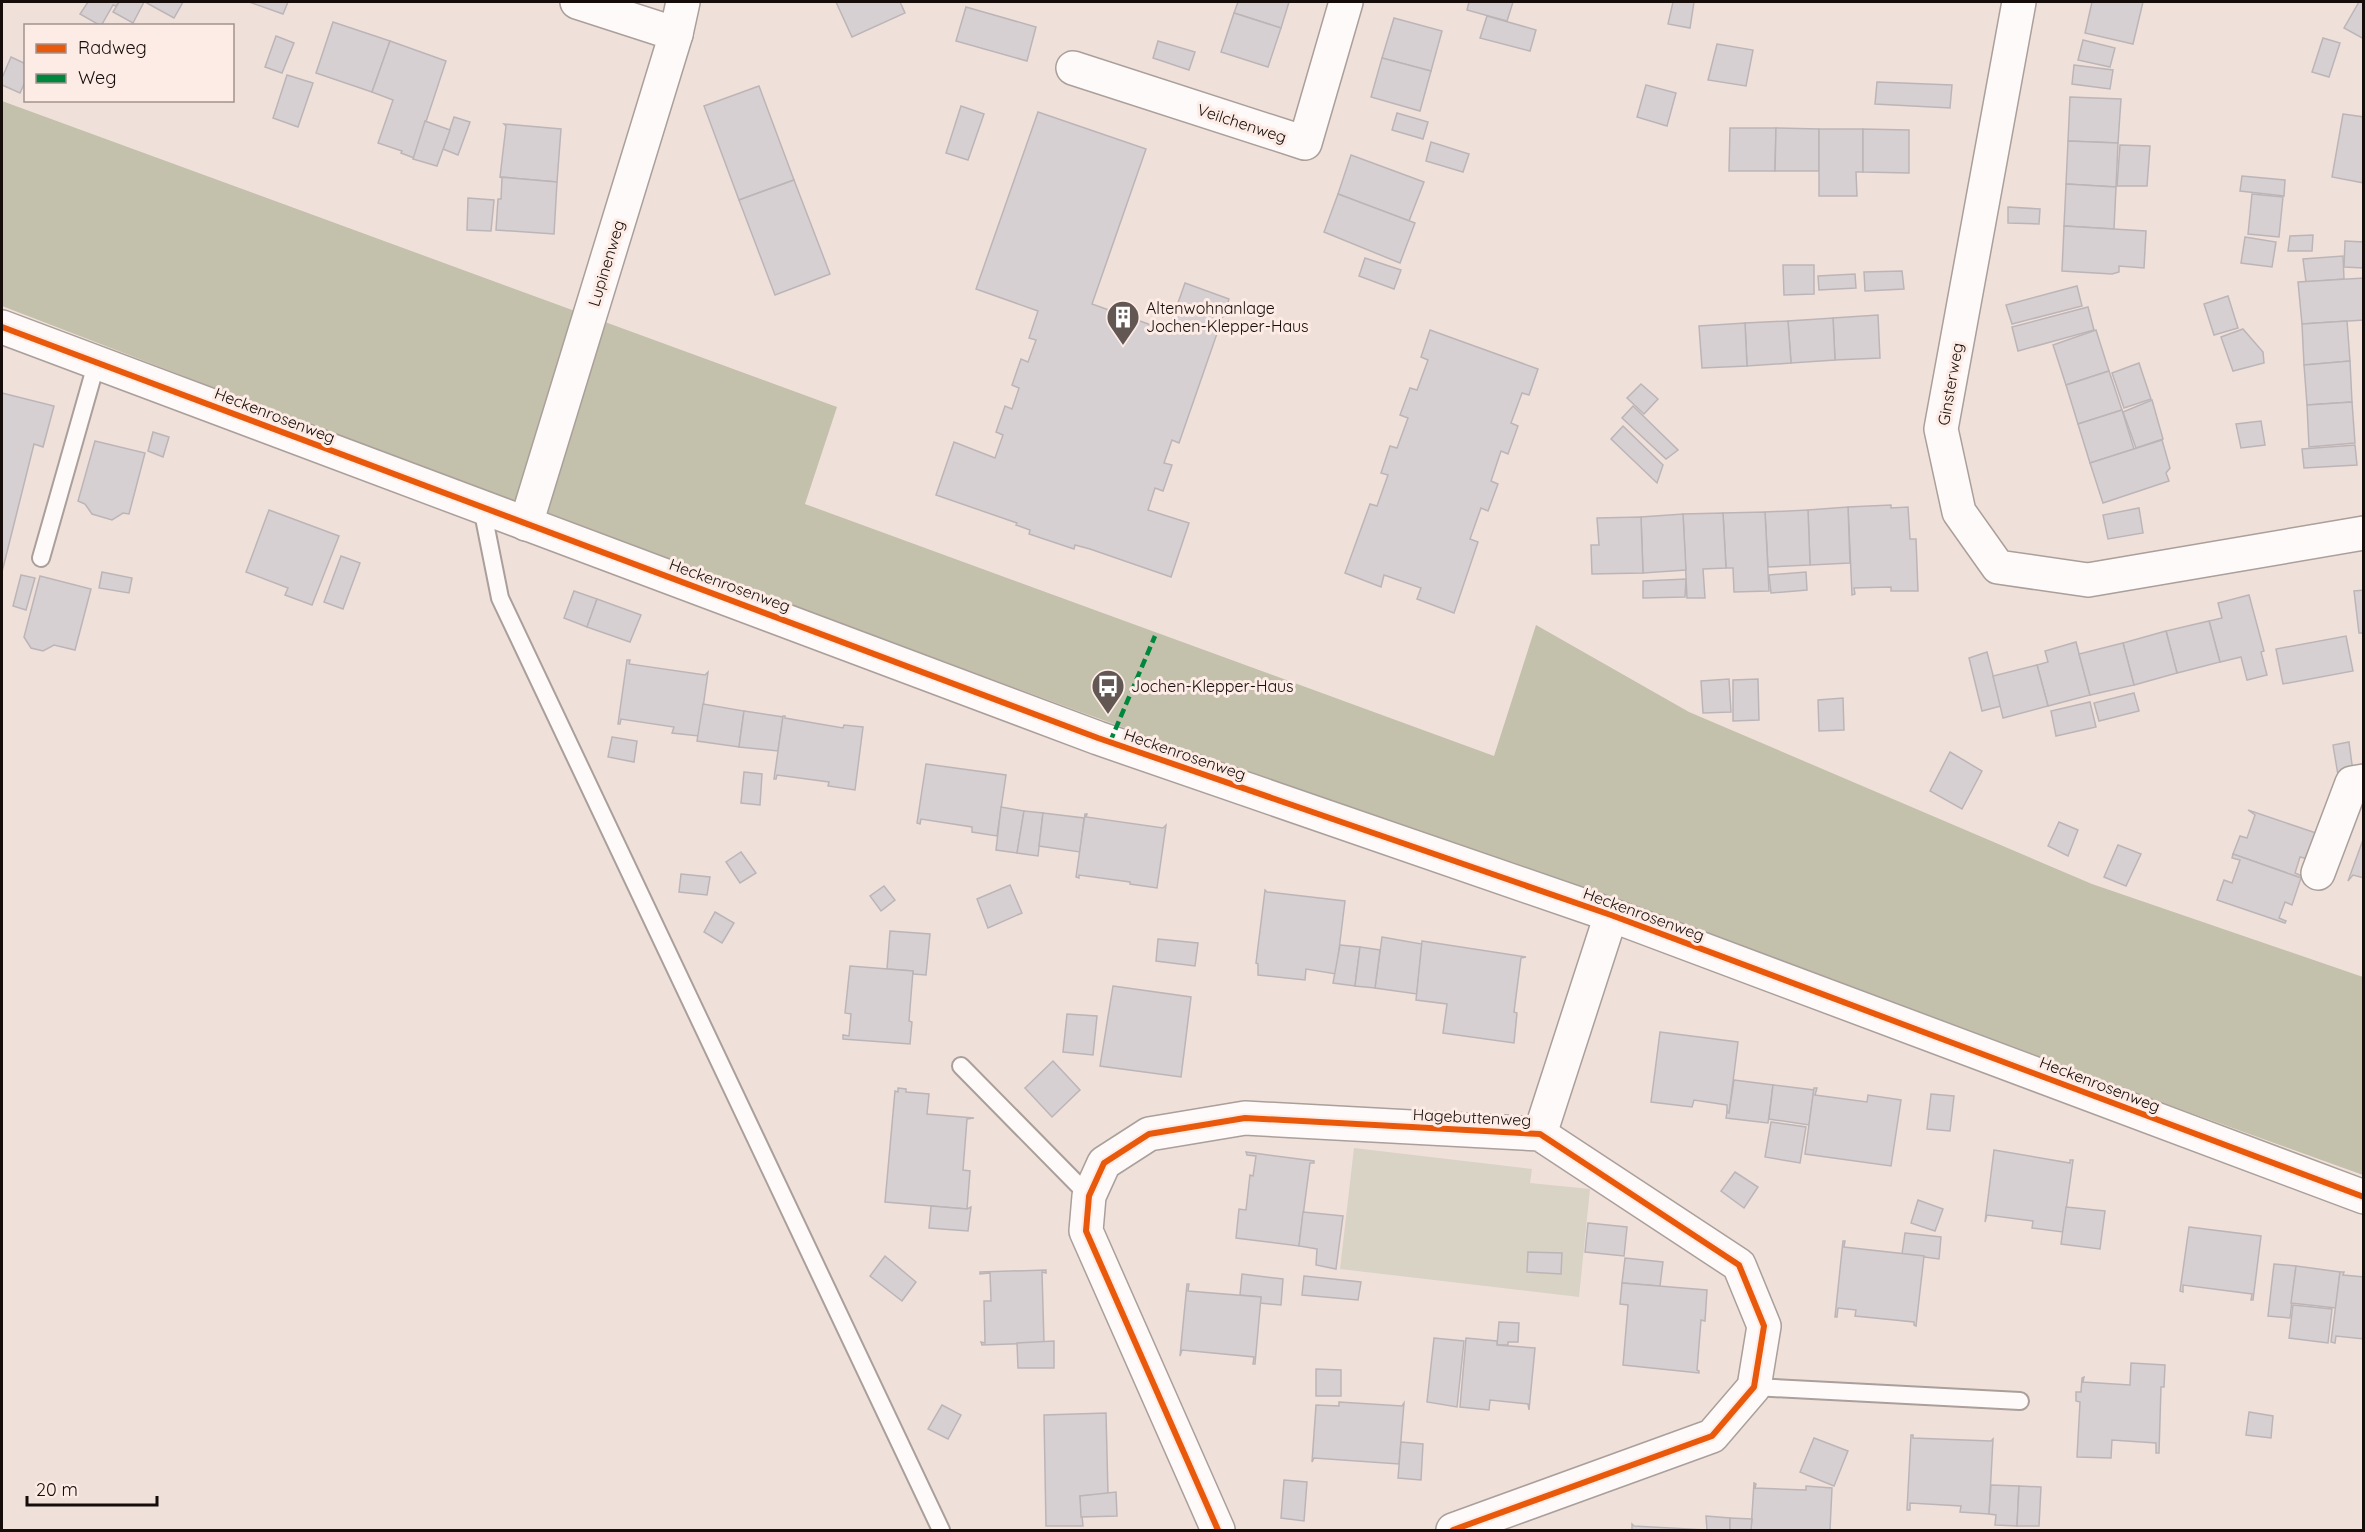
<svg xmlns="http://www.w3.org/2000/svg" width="2365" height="1532" font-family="Quicksand,sans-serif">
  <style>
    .green { fill: #d8d3c5 }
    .forest { fill: #c3c0ab }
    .building { fill: #d7d0d2; stroke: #bcb5b7; stroke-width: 1.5 }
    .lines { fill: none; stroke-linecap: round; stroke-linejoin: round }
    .service-casing { stroke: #aa9f9a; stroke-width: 20 }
    .minor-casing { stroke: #aa9f9a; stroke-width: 36 }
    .service { stroke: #fdfaf9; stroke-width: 16 }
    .minor { stroke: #fdfaf9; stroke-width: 33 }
    .quiet { stroke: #00873e; stroke-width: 4.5; stroke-dasharray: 9 4.5; stroke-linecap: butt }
    .cycleway-casing { stroke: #fdece6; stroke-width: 10 }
    .cycleway { stroke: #e8590c; stroke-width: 6 }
    .labels { text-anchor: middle; stroke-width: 6; stroke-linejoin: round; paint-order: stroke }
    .street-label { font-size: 16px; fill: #160d0a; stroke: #fdece6 }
    .poi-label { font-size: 16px; fill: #160d0a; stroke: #fdece6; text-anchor: start }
  </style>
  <rect width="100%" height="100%" fill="#f0e0da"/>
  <polygon class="green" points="1354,1148 1532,1169 1530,1183 1590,1189 1579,1297 1340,1269"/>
  <polygon class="forest" points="2,101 837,407 805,504 1494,756 1536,625 1689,712 2092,884 2363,977 2363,1175 1078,711 440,475 2,306"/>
  <g class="building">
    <polygon points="88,2 119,2 116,6 113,5 101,26 80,14"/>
    <polygon points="119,2 144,2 133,23 113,12"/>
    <polygon points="145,2 183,2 174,18"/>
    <polygon points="249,2 288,2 283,14"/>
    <polygon points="836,2 900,2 905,13 852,37"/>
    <polygon points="1238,2 1289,2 1281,28 1234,13"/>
    <polygon points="1469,2 1513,2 1507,21 1467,10"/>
    <polygon points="1673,2 1694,2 1690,28 1668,24"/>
    <polygon points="2092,2 2143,2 2133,44 2085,33"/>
    <polygon points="2359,2 2364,2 2364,39 2344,28"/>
    <polygon points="966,7 1036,27 1027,61 956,41"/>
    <polygon points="1234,13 1281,28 1268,67 1221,52"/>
    <polygon points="1487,16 1536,30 1530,51 1480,38"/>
    <polygon points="1394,18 1442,31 1431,71 1382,58"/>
    <polygon points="333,22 390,41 372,92 316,73"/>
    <polygon points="276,36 294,43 282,73 265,67"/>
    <polygon points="2323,38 2340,43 2329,77 2312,72"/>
    <polygon points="2083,40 2115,48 2110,67 2078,60"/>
    <polygon points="390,41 446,61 414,158 401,153 402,151 378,143 393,100 372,92"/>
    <polygon points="1158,41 1195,52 1189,70 1153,58"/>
    <polygon points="1717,44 1753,50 1746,86 1708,80"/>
    <polygon points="11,57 26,64 26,80 20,93 2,85 2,78"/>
    <polygon points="1382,58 1431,71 1420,111 1371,97"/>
    <polygon points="2074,65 2113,70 2110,89 2072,84"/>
    <polygon points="287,75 313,83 298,127 273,118"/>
    <polygon points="1877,82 1952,85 1950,108 1875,104"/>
    <polygon points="1646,85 1676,93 1667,126 1637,117"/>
    <polygon points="759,86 794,180 739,200 704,106"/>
    <polygon points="2070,97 2121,99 2118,143 2068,141"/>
    <polygon points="961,106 984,114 968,160 946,153"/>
    <polygon points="1038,112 1146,149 1092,304 1168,331 1185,283 1229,299 1179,443 1172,440 1164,463 1172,465 1163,491 1155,488 1148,510 1189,523 1171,577 1090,549 1075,545 1074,549 1029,534 1030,530 1016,525 1017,523 936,495 954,442 995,458 1003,435 996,432 1005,406 1012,409 1019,388 1012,385 1021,359 1028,362 1036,340 1029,338 1038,311 976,289"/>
    <polygon points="1397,113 1428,122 1423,139 1392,130"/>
    <polygon points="2343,114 2364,117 2364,183 2332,177"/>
    <polygon points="454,117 470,122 458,155 443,149"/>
    <polygon points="425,121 450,130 437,166 413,159"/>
    <polygon points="504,124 561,129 557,182 500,177 506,126"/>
    <polygon points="1730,128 1776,128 1775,171 1729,171"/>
    <polygon points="1776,128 1819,129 1819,171 1775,171"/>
    <polygon points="1819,129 1863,129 1863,172 1856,172 1857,196 1819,196"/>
    <polygon points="1863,129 1909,130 1909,173 1863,172"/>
    <polygon points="2068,141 2118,143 2116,187 2066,184"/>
    <polygon points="1431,142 1469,154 1463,172 1426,161"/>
    <polygon points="2120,145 2150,146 2147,186 2117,186"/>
    <polygon points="1351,155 1424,182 1409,221 1338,194"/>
    <polygon points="2242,176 2285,180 2284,196 2240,191"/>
    <polygon points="500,177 557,182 554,234 496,230 498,199 501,199 502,178"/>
    <polygon points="794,180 830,274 775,295 739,200"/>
    <polygon points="2066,184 2116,187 2114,229 2064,226"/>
    <polygon points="1338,194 1415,223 1400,263 1324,232"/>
    <polygon points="2252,194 2283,197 2279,237 2248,234"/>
    <polygon points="468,198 494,200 491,231 467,230"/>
    <polygon points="2008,207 2040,209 2039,224 2008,223"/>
    <polygon points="2064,226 2146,231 2144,268 2119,266 2119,272 2112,274 2062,271"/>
    <polygon points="2313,235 2312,251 2288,251 2290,236"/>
    <polygon points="2245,237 2276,242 2272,267 2241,263"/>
    <polygon points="2345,241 2364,242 2364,268 2344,267"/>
    <polygon points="2343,256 2344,279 2306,282 2303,259"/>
    <polygon points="1365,258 1401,270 1394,289 1359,276"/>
    <polygon points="1783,265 1814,265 1814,294 1784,295"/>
    <polygon points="1902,271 1904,289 1865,291 1864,272"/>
    <polygon points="1855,274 1856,288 1819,290 1818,276"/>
    <polygon points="2364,278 2364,320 2302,324 2298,282"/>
    <polygon points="2077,286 2082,306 2012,324 2006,305"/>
    <polygon points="2228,296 2238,328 2214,335 2204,304"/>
    <polygon points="2088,307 2094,330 2018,351 2012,327"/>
    <polygon points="1878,315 1880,358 1835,360 1833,318"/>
    <polygon points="1833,318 1835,360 1791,363 1788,321"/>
    <polygon points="1788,321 1791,363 1747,366 1745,323"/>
    <polygon points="2347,321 2350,361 2304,365 2302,324"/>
    <polygon points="1745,323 1747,366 1702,368 1699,326"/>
    <polygon points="2243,329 2263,352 2264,363 2233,371 2221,337"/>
    <polygon points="1430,330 1538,369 1529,395 1522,393 1511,423 1518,426 1508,454 1501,451 1491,481 1498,484 1488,511 1481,508 1470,539 1478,542 1454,613 1417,599 1421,588 1384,575 1381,587 1345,573 1370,504 1377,506 1388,475 1381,473 1390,446 1397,448 1408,418 1400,415 1410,388 1417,390 1428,360 1421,357"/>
    <polygon points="2096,330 2109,371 2066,385 2053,345"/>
    <polygon points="2350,361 2352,402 2307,405 2304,365"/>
    <polygon points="2139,363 2151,399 2124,408 2112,373"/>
    <polygon points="2109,371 2122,410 2078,424 2066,385"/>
    <polygon points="1641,384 1658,399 1644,414 1627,398"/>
    <polygon points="2,393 54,406 43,447 34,444 2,572"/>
    <polygon points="2152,400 2163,439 2136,448 2123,412"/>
    <polygon points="2352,402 2355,443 2309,447 2307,405"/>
    <polygon points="1633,406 1678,450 1666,459 1622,418"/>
    <polygon points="2122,410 2134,449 2090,463 2078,424"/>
    <polygon points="2261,421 2265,445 2241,448 2236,424"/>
    <polygon points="1623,426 1663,465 1657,483 1611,439"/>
    <polygon points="153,432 169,437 163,457 148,451"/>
    <polygon points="2162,440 2170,468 2166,473 2169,481 2103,503 2090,463"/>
    <polygon points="95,441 145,453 129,514 123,513 112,520 92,514 85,504 78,501"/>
    <polygon points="2355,445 2357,465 2304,468 2302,449"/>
    <polygon points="1891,505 1891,508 1908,507 1910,539 1916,539 1918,591 1891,591 1891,587 1854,588 1855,594 1852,595 1848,507"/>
    <polygon points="1848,507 1850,563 1810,565 1808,510"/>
    <polygon points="2139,508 2143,533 2108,539 2103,515"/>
    <polygon points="269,510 339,536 312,605 285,595 288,588 246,572"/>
    <polygon points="1808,510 1810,565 1768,567 1765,512"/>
    <polygon points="1765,512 1769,591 1734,592 1733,568 1726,568 1723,513"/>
    <polygon points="1723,513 1726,568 1703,569 1705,598 1687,598 1683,514"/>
    <polygon points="1683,514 1686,570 1643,573 1641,517"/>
    <polygon points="1641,517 1643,573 1592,574 1591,545 1599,545 1597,518"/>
    <polygon points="341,556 360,563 343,609 324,602"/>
    <polygon points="102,572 132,578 129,593 99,588"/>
    <polygon points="1806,572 1807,590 1771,593 1769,575"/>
    <polygon points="21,575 35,578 26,610 13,606"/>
    <polygon points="40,576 91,589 75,650 54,645 43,651 31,648 24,637"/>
    <polygon points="1686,579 1685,597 1643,598 1643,581"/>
    <polygon points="2364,590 2364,633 2359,633 2354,591"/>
    <polygon points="574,591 597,599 587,627 564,618"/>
    <polygon points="2249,595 2264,651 2261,652 2267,675 2247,680 2241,657 2220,662 2209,621 2222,618 2218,603"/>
    <polygon points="597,599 641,615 630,642 587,627"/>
    <polygon points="2209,621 2220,662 2177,673 2166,631"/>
    <polygon points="2166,631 2177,673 2134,685 2123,643"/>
    <polygon points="2346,636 2353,671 2283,684 2276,649"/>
    <polygon points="2076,642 2090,695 2048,706 2037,665 2048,662 2045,651"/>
    <polygon points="2123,643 2134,685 2090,695 2079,654"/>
    <polygon points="1987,652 2001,706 1982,711 1969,658"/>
    <polygon points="627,660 630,660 629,664 705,675 708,672 699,736 672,733 674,727 621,719 620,724 618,724"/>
    <polygon points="2037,665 2048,706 2003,718 1993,676"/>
    <polygon points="1729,679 1731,712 1703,713 1701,681"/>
    <polygon points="1758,679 1759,720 1733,721 1733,680"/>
    <polygon points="2134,693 2139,711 2099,721 2094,703"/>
    <polygon points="1843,698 1844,730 1819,731 1818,700"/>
    <polygon points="2090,702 2096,727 2056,736 2051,711"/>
    <polygon points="703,704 744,711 739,747 697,741"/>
    <polygon points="744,711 783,717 778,751 739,747"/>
    <polygon points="783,716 785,716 785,718 843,728 844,725 863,727 855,790 828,786 829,782 777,775 776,779 774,779"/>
    <polygon points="612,737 637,741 634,762 608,757"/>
    <polygon points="2349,742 2353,772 2338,775 2333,745"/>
    <polygon points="1950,752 1982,771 1962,809 1930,791"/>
    <polygon points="926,764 1006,775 997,836 972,832 972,827 921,819 920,824 917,823"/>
    <polygon points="744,772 762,774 760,805 741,803"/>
    <polygon points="1001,807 1024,811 1017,853 996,850"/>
    <polygon points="2248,810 2316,833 2308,859 2300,857 2295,873 2302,876 2301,878 2233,854 2240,836 2247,838 2255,815"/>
    <polygon points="1024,811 1043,813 1038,856 1017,853"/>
    <polygon points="1043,813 1084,818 1080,852 1039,846"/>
    <polygon points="1085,814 1087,814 1086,817 1163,828 1166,825 1157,888 1130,884 1130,882 1079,875 1079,878 1076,877"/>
    <polygon points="2059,822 2078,830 2068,856 2048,846"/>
    <polygon points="2364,837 2364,878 2353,875 2348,881"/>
    <polygon points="2118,845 2141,854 2126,886 2104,877"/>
    <polygon points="741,852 756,873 740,883 726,862"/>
    <polygon points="2233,854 2301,878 2292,905 2285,902 2279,918 2286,921 2285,923 2217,900 2224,880 2232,883 2240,860 2232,858"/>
    <polygon points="681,874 710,877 707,895 679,892"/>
    <polygon points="1010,885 1022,913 988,928 977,899"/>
    <polygon points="884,886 895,900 881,911 870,896"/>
    <polygon points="1265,890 1267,892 1345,901 1336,974 1306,969 1305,980 1258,975 1258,964 1256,963"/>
    <polygon points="715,912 734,923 722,943 704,932"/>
    <polygon points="890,931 930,934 926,975 913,974 913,971 887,969"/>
    <polygon points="1382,937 1422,944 1417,994 1375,988"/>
    <polygon points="1158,939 1198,943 1195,966 1156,961"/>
    <polygon points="1422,941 1526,957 1521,958 1514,1012 1517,1013 1514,1043 1443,1033 1447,1004 1416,1000"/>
    <polygon points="1340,945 1360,947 1355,986 1333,983"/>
    <polygon points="1360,947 1380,950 1375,988 1355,986"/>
    <polygon points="850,966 913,971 909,1021 912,1022 910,1044 843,1039 843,1035 849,1036 851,1014 845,1013"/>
    <polygon points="1113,986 1191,997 1181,1077 1100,1066"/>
    <polygon points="1067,1014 1097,1016 1093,1055 1063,1052"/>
    <polygon points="1660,1032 1738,1042 1729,1113 1727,1112 1727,1105 1694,1100 1692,1107 1651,1102"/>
    <polygon points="1053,1061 1080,1090 1052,1117 1025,1088"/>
    <polygon points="1734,1080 1773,1085 1768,1123 1726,1118 1727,1112 1729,1113"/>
    <polygon points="1773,1085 1814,1090 1809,1125 1769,1119"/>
    <polygon points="898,1088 906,1089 906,1092 929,1094 927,1114 974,1118 967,1119 963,1170 970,1171 967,1209 885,1202 895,1091 898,1092"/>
    <polygon points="1814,1088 1817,1088 1815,1095 1867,1102 1868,1095 1901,1100 1891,1166 1805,1154"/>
    <polygon points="1931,1094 1954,1096 1950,1131 1927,1129"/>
    <polygon points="1771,1122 1806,1127 1800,1163 1765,1157"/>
    <polygon points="1994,1150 2070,1163 2070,1160 2073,1160 2063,1232 2032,1228 2033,1221 1987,1215 1985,1222"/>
    <polygon points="1246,1152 1314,1161 1314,1163 1310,1163 1299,1246 1236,1238 1239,1209 1246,1210 1250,1175 1253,1176 1256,1156 1247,1155"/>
    <polygon points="1735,1172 1758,1187 1744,1208 1721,1191"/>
    <polygon points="1918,1200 1943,1209 1935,1231 1911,1223"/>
    <polygon points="931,1206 967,1209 971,1207 968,1231 929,1228"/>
    <polygon points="2066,1207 2105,1211 2100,1249 2061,1244"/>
    <polygon points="1303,1212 1343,1216 1336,1269 1316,1265 1317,1249 1299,1246"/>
    <polygon points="1588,1223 1627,1227 1624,1256 1585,1252"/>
    <polygon points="2189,1227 2261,1236 2253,1300 2251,1300 2252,1294 2183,1285 2183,1292 2180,1291"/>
    <polygon points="1905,1233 1941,1237 1939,1259 1902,1254"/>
    <polygon points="1843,1241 1845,1241 1844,1247 1924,1256 1916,1326 1914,1325 1914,1322 1855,1316 1856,1310 1838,1308 1837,1317 1835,1317"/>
    <polygon points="1528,1252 1562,1253 1561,1274 1527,1272"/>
    <polygon points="885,1256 916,1282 902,1301 870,1276"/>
    <polygon points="1625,1258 1663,1262 1660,1286 1622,1283"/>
    <polygon points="2274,1264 2296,1266 2290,1318 2268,1316"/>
    <polygon points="2296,1266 2340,1272 2336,1308 2291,1303"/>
    <polygon points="1046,1270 1046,1273 1042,1272 1044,1343 982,1345 981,1342 985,1343 984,1301 991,1301 990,1273 980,1274 980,1272"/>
    <polygon points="2340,1272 2344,1272 2343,1275 2364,1277 2364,1339 2336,1336 2335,1343 2331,1342"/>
    <polygon points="1242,1274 1283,1279 1281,1305 1260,1303 1261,1297 1240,1295"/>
    <polygon points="1304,1276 1361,1282 1358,1300 1302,1295"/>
    <polygon points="1622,1283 1707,1290 1705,1321 1701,1320 1697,1370 1699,1371 1699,1373 1623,1365 1628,1305 1620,1304"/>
    <polygon points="1187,1284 1189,1284 1188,1291 1261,1297 1255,1364 1253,1364 1254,1357 1182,1350 1180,1356"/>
    <polygon points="2293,1305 2332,1309 2328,1343 2289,1338"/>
    <polygon points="1499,1322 1519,1323 1518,1342 1508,1342 1508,1345 1497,1345"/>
    <polygon points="1434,1338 1464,1341 1457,1407 1427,1402"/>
    <polygon points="1466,1338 1497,1341 1497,1345 1535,1348 1529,1410 1528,1404 1490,1400 1489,1410 1460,1407"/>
    <polygon points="1054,1341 1054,1368 1018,1368 1017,1343"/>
    <polygon points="2131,1363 2165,1365 2164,1387 2161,1387 2159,1453 2156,1453 2156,1443 2112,1440 2111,1458 2077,1457 2080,1402 2076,1401 2076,1392 2081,1392 2082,1378 2084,1377 2083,1382 2130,1385"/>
    <polygon points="1316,1369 1341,1370 1341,1396 1316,1396"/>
    <polygon points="1339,1402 1402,1406 1404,1403 1399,1464 1314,1458 1312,1462 1316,1405 1339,1406"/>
    <polygon points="942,1405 961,1415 948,1439 928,1429"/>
    <polygon points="2249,1412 2273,1416 2271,1438 2246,1435"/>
    <polygon points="1106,1413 1108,1494 1080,1496 1083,1526 1046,1526 1044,1415"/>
    <polygon points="1911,1435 1913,1435 1913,1438 1991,1441 1993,1439 1989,1514 1960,1512 1961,1506 1910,1503 1910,1510 1907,1510"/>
    <polygon points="1814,1438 1848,1451 1834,1486 1800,1472"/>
    <polygon points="1401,1442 1423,1444 1421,1480 1398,1478"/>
    <polygon points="1284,1480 1307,1482 1304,1521 1281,1518"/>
    <polygon points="1754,1483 1756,1484 1755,1488 1806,1490 1806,1486 1832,1488 1830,1530 1751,1530"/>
    <polygon points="1991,1485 2019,1486 2017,1526 1995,1525 1996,1515 1989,1514"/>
    <polygon points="2019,1486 2041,1487 2039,1526 2017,1526"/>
    <polygon points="1116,1492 1117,1516 1081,1517 1080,1496"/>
    <polygon points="1706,1516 1730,1518 1730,1530 1707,1530"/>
    <polygon points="1730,1518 1752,1519 1751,1530 1730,1530"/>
    <polygon points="1632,1524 1634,1526 1707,1530 1632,1530"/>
  </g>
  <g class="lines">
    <defs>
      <g id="service">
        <polyline points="482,508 500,598 941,1530"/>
        <polyline points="41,558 97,361"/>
        <polyline points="961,1066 1089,1196"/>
        <polyline points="1754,1387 2020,1401"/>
      </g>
      <g id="minor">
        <polyline points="577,2 676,34"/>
        <polyline points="2019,2 1941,429 1959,512 1998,567 2088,580 2364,533"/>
        <polyline points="1073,68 1305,143 1346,2"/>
        <polyline points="2,327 1098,738 1611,915 2364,1197"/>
        <polyline points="526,524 676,34 683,2"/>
        <polyline points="2318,873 2352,783 2364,781"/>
        <polyline points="1540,1134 1611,915"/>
        <polyline points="1218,1530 1086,1231 1089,1196 1104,1163 1149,1134 1245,1118 1540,1134 1739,1265 1764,1326 1754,1387 1712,1436 1453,1530"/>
      </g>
    </defs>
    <use href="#service" class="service-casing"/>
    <use href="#minor" class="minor-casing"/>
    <use href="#service" class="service"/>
    <use href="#minor" class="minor"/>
    <polyline class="quiet" points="1110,742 1155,636"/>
    <defs>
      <g id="cycleway">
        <polyline points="2,327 1098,738 1611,915 2364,1197"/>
        <polyline points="1218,1530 1086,1231 1089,1196 1104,1163 1149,1134 1245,1118 1540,1134 1739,1265 1764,1326 1754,1387 1712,1436 1453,1530"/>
      </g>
    </defs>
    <use href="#cycleway" class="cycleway-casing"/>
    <use href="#cycleway" class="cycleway"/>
  </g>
  <defs>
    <symbol id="building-pin" viewBox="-11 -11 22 30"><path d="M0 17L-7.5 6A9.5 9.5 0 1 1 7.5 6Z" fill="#625753" stroke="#fdece6"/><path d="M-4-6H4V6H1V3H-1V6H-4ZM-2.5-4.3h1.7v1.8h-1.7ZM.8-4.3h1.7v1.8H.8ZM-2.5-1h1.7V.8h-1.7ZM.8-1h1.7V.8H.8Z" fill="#fff"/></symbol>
    <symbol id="bus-pin" viewBox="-11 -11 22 30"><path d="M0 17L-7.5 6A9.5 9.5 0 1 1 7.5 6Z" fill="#625753" stroke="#fdece6"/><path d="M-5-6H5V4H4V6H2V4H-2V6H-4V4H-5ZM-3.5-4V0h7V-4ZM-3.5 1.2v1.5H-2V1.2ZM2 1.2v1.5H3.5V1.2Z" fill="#fff"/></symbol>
  </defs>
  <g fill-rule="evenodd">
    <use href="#building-pin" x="1104" y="298" width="38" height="52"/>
    <use href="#bus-pin" x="1089" y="667" width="38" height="52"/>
  </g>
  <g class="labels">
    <g class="street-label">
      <text transform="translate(1242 123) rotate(18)" y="6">Veilchenweg</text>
      <text transform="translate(606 263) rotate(-73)" y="6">Lupinenweg</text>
      <text transform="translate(1950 384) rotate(-80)" y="6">Ginsterweg</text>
      <text transform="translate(275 415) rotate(21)" y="6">Heckenrosenweg</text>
      <text transform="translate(730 585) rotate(20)" y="6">Heckenrosenweg</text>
      <text transform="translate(1185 754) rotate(19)" y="6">Heckenrosenweg</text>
      <text transform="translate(1644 914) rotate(20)" y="6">Heckenrosenweg</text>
      <text transform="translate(2100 1084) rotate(21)" y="6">Heckenrosenweg</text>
      <text transform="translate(1472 1117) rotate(3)" y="6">Hagebuttenweg</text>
    </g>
    <g class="poi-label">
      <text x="1146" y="314">Altenwohnanlage<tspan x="1146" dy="18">Jochen-Klepper-Haus</tspan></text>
      <text x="1131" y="692">Jochen-Klepper-Haus</text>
    </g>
  </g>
  <rect width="2365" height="1532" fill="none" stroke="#160d0a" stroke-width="6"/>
  <rect x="24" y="24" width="210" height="78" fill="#fdece6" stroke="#a1938e" stroke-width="1.5"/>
  <rect x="36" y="44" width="30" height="9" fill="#e8590c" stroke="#a1938e" stroke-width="1.5"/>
  <text x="78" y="54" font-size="18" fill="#160d0a">Radweg</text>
  <rect x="36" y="74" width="30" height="9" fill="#00873e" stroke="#a1938e" stroke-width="1.5"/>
  <text x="78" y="84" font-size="18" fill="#160d0a">Weg</text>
  <path d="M27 1496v9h130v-9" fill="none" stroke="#160d0a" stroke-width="3"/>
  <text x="36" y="1496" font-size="18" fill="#160d0a" stroke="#fdece6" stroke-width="4.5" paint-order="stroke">20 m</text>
</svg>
